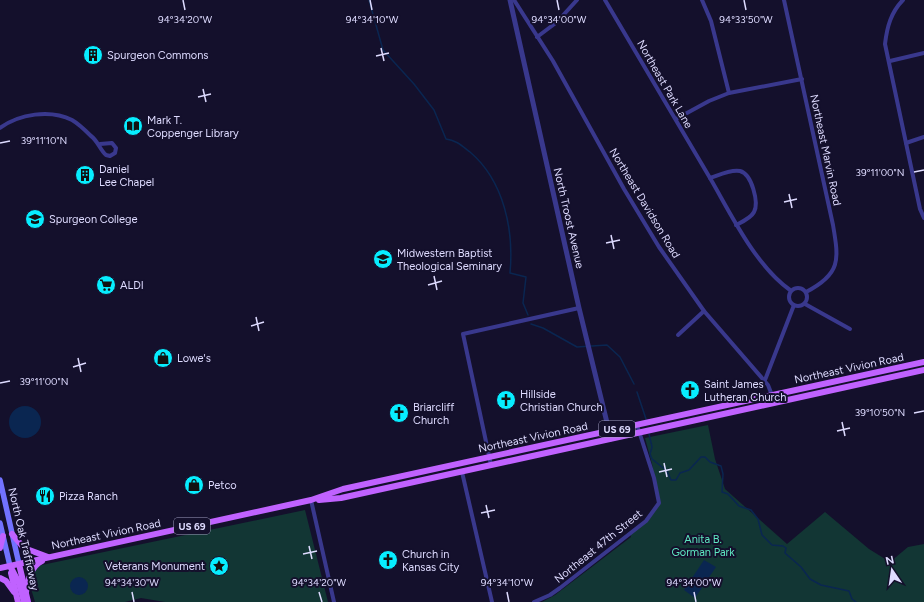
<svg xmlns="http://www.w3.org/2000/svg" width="924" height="602" font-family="Figtree,sans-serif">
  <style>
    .green { fill: #123634 }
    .water { fill: #0a2651 }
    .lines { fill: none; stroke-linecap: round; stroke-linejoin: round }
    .stream { stroke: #0a2651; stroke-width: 1.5 }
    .minor { stroke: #39388d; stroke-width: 4 }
    .tertiary { stroke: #39388d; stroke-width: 5 }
    .secondary { stroke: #7272ff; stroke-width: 5.5 }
    .primary { stroke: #c062ff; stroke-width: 6 }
    .ticks { fill: none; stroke: #dedbff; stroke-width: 1.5 }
    .labels { text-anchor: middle; stroke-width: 4; stroke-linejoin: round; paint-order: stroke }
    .shield { fill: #14102c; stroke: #a19ec0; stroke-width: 1 }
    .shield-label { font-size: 10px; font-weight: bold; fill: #dedbff }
    .poi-label { font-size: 11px; fill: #dedbff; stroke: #14102c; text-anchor: start }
    .street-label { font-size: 11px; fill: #dedbff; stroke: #14102c }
    .park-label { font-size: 11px; fill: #5ee7c1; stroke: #14102c }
    .ticks-label { font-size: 10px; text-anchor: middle; fill: #dedbff; stroke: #14102c; stroke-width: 4; stroke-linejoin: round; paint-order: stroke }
  </style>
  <rect width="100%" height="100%" fill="#14102c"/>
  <g class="green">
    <polygon points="708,425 715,459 725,489 787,544 825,512 869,549 890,562 908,547 924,544 924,602 542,602 555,595 631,537 630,533 646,521 659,503 652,464 645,438"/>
    <polygon points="305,510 328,602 165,602 141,598 125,602 35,602 29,582 37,566"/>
  </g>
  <g class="water">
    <circle cx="25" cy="422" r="16"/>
    <polygon points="704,560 716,567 695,598 684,590"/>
    <circle cx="79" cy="586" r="9"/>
  </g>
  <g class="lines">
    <g class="stream">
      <path d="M 369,0 L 383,50 L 414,84 L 434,110 L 446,139 C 456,140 462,146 470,152 C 504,181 514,230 510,273 L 526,277 L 523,303 L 528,315"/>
      <polyline points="531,324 543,328 577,347 607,345 620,357 634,384"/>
      <polyline points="637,392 646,419"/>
      <polyline points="649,434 652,447 650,454 652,459 667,471 671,480 676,480 680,473 689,470 701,457 705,457 710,462 721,466 723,474 722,492 728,494 739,506 751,510 758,519 762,535 772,545 783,546 786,548 785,553 801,567 810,579 821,585 849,591 852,599 856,602"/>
    </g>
    <g class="minor">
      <polyline points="514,0 553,61 624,189 659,247 704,311 768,385 775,403"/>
      <path d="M 605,0 C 640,59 675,118 710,178 C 731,214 755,265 790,290"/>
      <polyline points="702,0 711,21 729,93"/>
      <path d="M 784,0 L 833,225 C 839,260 841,274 806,292"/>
      <path d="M 903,0 C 891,12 887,27 885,44 L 920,209 L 924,218"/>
      <polyline points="537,37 557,22 577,0"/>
      <polyline points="890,61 924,53"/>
      <polyline points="676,119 709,101 729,93 802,79"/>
      <path d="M 0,128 C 19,114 50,109 72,120 C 79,124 85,130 91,136 C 98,141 100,150 106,155 L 110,156 L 115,153 L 116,148 L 112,143 L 100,144"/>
      <polyline points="906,143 924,137"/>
      <path d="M 710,178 C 719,175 731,169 740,171 C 752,174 759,203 754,212 C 751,218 742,222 736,225"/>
      <circle cx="798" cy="297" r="9"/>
      <polyline points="805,304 850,329"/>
      <polyline points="678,335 704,311"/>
      <polyline points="765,380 794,305"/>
      <polyline points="491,465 463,334 579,308"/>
      <polyline points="462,472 492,602"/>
      <polyline points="311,500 334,602"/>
      <polyline points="534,602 550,595 560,588 646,521 659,503 654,478 637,425"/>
    </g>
    <polyline class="tertiary" points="510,0 579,308 611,439"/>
    <g class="secondary">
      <polyline points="0,480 19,564"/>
      <polyline points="0,523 10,566"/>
    </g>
    <g class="primary">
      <polyline points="319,500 341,498 924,370"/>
      <polyline points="12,534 24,548 48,557"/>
      <polyline points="0,548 3,536"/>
      <polyline points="19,564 28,602"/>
      <polyline points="10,566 19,583 24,602"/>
      <polyline points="0,568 311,500 343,489 924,362"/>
      <polyline points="11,573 18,602"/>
      <polyline points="0,578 6,581 14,592"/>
      <path d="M 26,592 C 28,580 31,566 42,561"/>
    </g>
  </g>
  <path class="ticks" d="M 183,0 L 185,10M 370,0 L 372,10M 557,0 L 559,10M 744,0 L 746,10M 381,48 L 384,61M 376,56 L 389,53M 203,89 L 206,102M 198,97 L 211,94M 0,143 L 10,141M 914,172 L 924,170M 789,194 L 792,208M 784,202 L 797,199M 611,235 L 614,249M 606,243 L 620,240M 434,276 L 437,290M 428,285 L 442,281M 256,317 L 259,331M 251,326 L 264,322M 78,358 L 81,372M 73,367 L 86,363M 0,383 L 10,381M 914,413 L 924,411M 842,422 L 845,436M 837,431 L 850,428M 664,463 L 667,477M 659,472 L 672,469M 486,505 L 489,518M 481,513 L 495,510M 309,546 L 312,559M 303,554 L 317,551M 132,592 L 134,602M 319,592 L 322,602M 507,592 L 509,602M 694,592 L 696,602"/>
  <defs>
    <symbol id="building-disc" viewBox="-11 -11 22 22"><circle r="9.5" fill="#07edff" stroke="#14102c"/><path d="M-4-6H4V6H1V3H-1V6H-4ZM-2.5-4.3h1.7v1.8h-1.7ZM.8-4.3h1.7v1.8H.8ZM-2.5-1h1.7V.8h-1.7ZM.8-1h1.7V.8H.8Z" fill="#111"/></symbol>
    <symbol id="library-disc" viewBox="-11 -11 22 22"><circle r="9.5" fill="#07edff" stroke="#14102c"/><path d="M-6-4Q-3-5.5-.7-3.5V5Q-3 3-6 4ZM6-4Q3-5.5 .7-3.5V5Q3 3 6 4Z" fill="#111"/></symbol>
    <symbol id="university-disc" viewBox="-11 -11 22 22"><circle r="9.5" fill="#07edff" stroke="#14102c"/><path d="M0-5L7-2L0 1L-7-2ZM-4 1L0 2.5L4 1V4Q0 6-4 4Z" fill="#111"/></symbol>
    <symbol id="supermarket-disc" viewBox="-11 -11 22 22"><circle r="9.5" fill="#07edff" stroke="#14102c"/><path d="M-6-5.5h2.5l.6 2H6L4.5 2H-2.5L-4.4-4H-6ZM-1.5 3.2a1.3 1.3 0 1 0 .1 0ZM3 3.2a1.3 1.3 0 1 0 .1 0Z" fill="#111"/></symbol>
    <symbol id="shop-disc" viewBox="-11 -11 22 22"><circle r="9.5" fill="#07edff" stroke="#14102c"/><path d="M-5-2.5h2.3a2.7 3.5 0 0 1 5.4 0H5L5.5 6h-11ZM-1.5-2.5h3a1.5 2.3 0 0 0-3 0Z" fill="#111"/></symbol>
    <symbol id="church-disc" viewBox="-11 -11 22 22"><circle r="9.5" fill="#07edff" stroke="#14102c"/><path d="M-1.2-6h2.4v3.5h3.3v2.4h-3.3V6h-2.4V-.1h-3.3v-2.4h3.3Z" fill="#111"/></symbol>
    <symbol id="restaurant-disc" viewBox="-11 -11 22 22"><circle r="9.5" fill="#07edff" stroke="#14102c"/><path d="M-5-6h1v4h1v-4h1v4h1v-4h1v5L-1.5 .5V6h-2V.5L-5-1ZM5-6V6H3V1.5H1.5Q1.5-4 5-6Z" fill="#111"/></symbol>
    <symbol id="sight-disc" viewBox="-11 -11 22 22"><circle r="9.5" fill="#07edff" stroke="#14102c"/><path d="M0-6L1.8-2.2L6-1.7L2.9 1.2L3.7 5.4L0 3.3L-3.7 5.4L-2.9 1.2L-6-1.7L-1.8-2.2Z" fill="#111"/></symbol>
  </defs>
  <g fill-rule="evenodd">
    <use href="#building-disc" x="82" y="44" width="22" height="22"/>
    <use href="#library-disc" x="122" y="115" width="22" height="22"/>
    <use href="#building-disc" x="74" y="164" width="22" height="22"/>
    <use href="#university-disc" x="24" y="208" width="22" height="22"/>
    <use href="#university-disc" x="372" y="248" width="22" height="22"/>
    <use href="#supermarket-disc" x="95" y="274" width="22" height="22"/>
    <use href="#shop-disc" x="152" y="347" width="22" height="22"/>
    <use href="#church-disc" x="679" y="379" width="22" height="22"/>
    <use href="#church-disc" x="495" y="389" width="22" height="22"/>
    <use href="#church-disc" x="388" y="402" width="22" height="22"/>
    <use href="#shop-disc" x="183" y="474" width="22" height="22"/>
    <use href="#restaurant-disc" x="34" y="485" width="22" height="22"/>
    <use href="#church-disc" x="377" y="549" width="22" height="22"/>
    <use href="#sight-disc" x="208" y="555" width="22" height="22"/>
  </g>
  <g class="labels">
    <g class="shield">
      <rect x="599" y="421" width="36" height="16" rx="3"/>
      <rect x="174" y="518" width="36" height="16" rx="3"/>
    </g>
    <g class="shield-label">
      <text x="617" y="433">US 69</text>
      <text x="192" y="530">US 69</text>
    </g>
    <g class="poi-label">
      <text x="107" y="59">Spurgeon Commons</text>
      <text x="147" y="124">Mark T.<tspan x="147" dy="13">Coppenger Library</tspan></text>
      <text x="99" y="173">Daniel<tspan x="99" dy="13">Lee Chapel</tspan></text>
      <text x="49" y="223">Spurgeon College</text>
      <text x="397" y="257">Midwestern Baptist<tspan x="397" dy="13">Theological Seminary</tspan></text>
      <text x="120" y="289">ALDI</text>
      <text x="177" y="362">Lowe's</text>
      <text x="704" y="388">Saint James<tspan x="704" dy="13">Lutheran Church</tspan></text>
      <text x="520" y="398">Hillside<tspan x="520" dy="13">Christian Church</tspan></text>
      <text x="413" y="411">Briarcliff<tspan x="413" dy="13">Church</tspan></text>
      <text x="208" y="489">Petco</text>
      <text x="59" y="500">Pizza Ranch</text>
      <text x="402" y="558">Church in<tspan x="402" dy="13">Kansas City</tspan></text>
      <text x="205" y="570" text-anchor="end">Veterans Monument</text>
    </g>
    <g class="street-label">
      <text transform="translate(665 84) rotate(60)" y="4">Northeast Park Lane</text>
      <text transform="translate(826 150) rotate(78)" y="4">Northeast Marvin Road</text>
      <text transform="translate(645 203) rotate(59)" y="4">Northeast Davidson Road</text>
      <text transform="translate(569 218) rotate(77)" y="4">North Troost Avenue</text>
      <text transform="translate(849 368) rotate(-12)" y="4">Northeast Vivion Road</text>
      <text transform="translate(533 437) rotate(-12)" y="4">Northeast Vivion Road</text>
      <text transform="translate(106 534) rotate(-12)" y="4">Northeast Vivion Road</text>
      <text transform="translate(24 539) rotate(77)" y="4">North Oak Trafficway</text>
      <text transform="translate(598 546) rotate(-39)" y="4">Northeast 47th Street</text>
    </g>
    <g class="park-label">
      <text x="703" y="543">Anita B.<tspan x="703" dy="13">Gorman Park</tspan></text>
    </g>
  </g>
  <g class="ticks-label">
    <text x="185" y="23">94°34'20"W</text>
    <text x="372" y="23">94°34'10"W</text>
    <text x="559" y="23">94°34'00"W</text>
    <text x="746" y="23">94°33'50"W</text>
    <text x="44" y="144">39°11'10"N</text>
    <text x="880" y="176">39°11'00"N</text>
    <text x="44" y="385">39°11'00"N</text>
    <text x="880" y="416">39°10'50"N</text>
    <text x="132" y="586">94°34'30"W</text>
    <text x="319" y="586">94°34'20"W</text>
    <text x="507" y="586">94°34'10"W</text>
    <text x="694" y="586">94°34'00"W</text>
  </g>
  <g transform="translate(892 570) rotate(347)" stroke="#14102c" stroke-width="3" paint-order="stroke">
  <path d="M0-3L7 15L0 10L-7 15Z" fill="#dedbff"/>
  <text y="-6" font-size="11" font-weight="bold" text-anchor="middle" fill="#dedbff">N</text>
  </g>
</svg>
